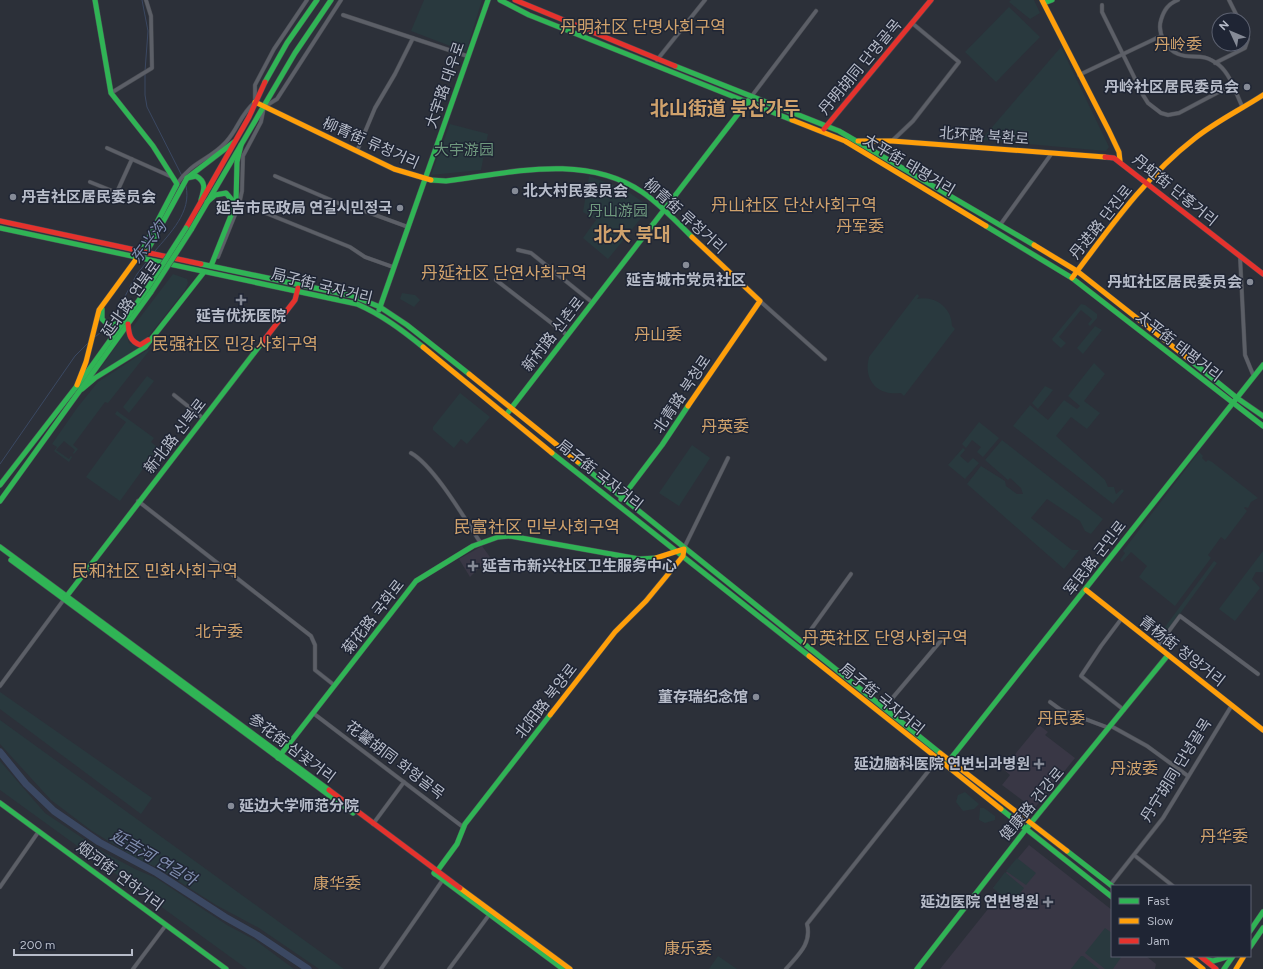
<svg xmlns="http://www.w3.org/2000/svg" width="1263" height="969" font-family="Figtree,'Noto Sans SC','Noto Sans KR',sans-serif">
  <style>
    .medical { fill: #393745 }
    .green { fill: #29393e }
    .lines { fill: none; stroke-linecap: round; stroke-linejoin: round }
    .stream { stroke: #3b4862; stroke-width: 1 }
    .river { stroke: #3b4862; stroke-width: 7 }
    .street-casing { stroke: #484b52; stroke-width: 4.5 }
    .fast-casing { stroke: #484b52; stroke-width: 6 }
    .slow-casing { stroke: #484b52; stroke-width: 6 }
    .jam-casing { stroke: #484b52; stroke-width: 6 }
    .street { stroke: #5c5f67; stroke-width: 3.5 }
    .fast { stroke: #30b455; stroke-width: 5 }
    .slow { stroke: #ff9f0a; stroke-width: 5 }
    .jam { stroke: #e5322d; stroke-width: 5 }
    .fast-bridge-casing { stroke: #484b52; stroke-width: 6; stroke-linecap: butt }
    .fast-bridge { stroke: #30b455; stroke-width: 5 }
    .poi-dot { fill: #868b97; stroke: #1f2534; stroke-width: 1.5 }
    .labels { text-anchor: middle; stroke-width: 3; stroke-linejoin: round; paint-order: stroke }
    .street-label { font-size: 15px; fill: #b7bcc9; stroke: #1f2534 }
    .poi-label { font-size: 15px; font-weight: bold; fill: #b7bcc9; stroke: #1f2534; text-anchor: end }
    .park-label { font-size: 15px; fill: #6f997e; stroke: #1f2534 }
    .neighbourhood-label { font-size: 16px; fill: #d0a26c; stroke: #1f2534 }
    .water-label { font-size: 16px; font-style: italic; fill: #808eaf; stroke: #1f2534 }
    .quarter-label { font-size: 17px; fill: #d0a26c; stroke: #1f2534 }
    .district-label { font-size: 19px; font-weight: bold; fill: #d0a26c; stroke: #1f2534 }
  </style>
  <rect width="100%" height="100%" fill="#2c3039"/>
  <g class="medical">
    <polygon points="482,546 490,557 470,577 459,559"/>
    <polygon points="1039,725 1048,732 1045,735 1075,758 1034,809 1002,785 1010,775 1003,769"/>
    <polygon points="1029,845 1112,910 1112,956 1146,956 1156,964 1155,969 940,969 1000,894 993,888"/>
  </g>
  <g class="green">
    <polygon points="424,0 482,0 466,52 411,31"/>
    <polygon points="1011,0 1034,0 1040,13 1030,19 1009,2"/>
    <polygon points="1009,7 1040,37 996,82 965,52"/>
    <polygon points="1061,47 1109,147 1106,151 981,140"/>
    <polygon points="450,124 488,134 481,170 431,175"/>
    <polygon points="589,176 624,189 650,207 608,259 583,238 596,220 583,212"/>
    <polygon points="173,274 187,279 188,283 185,290 147,338 141,341 136,340 132,334 132,328"/>
    <polygon points="402,293 415,295 420,300 414,307 400,299"/>
    <path d="M 917,294 L 919,296 L 917,299 C 935,295 952,308 952,326 L 955,329 L 904,396 L 901,393 C 877,396 863,380 869,357 Z"/>
    <polygon points="1081,304 1085,305 1097,314 1097,318 1090,326 1088,324 1092,319 1081,310 1059,337 1066,343 1061,348 1053,341 1052,339"/>
    <polygon points="1095,326 1102,330 1083,354 1077,348"/>
    <polygon points="126,332 129,343 138,347 138,349 97,373"/>
    <polygon points="152,347 108,403 105,402 73,445 78,449 74,454 73,453 75,450 64,441 56,450 69,459 71,456 72,457 69,462 54,451 57,447 52,444 77,408 98,382"/>
    <polygon points="1094,363 1105,374 1084,401 1100,413 1087,429 1071,417 1056,436 1105,480 1108,487 1114,487 1116,494 1122,489 1124,491 1113,504 1013,426 1030,405 1048,420 1064,400 1077,409 1080,406 1068,396"/>
    <polygon points="147,376 154,381 129,413 123,407"/>
    <polygon points="1045,386 1053,390 1038,409 1032,403"/>
    <polygon points="460,393 490,417 467,444 461,439 454,448 433,430 433,427"/>
    <polygon points="117,411 154,438 151,442 158,448 120,501 86,477 126,422 115,414"/>
    <polygon points="979,422 999,438 983,457 977,452 981,447 972,440 966,448 962,444"/>
    <polygon points="1002,440 1103,519 1091,534 1085,531 1080,521 1047,499 1031,518 1072,550 1079,550 1064,569 967,484 981,466 1005,481 1006,486 1017,494 1023,494 1021,488 1010,478 1008,480 985,460"/>
    <polygon points="692,445 710,458 679,506 659,493"/>
    <polygon points="963,448 965,450 960,456 968,463 973,458 979,463 965,479 948,465"/>
    <polygon points="1199,452 1203,456 1202,458 1206,462 1208,460 1212,462 1258,498 1251,502 1248,508 1245,507 1244,508 1247,511 1225,540 1221,537 1208,555 1211,558 1175,606 1139,577 1147,566 1131,552 1122,562 1120,560 1125,553 1123,551"/>
    <polygon points="1263,551 1263,572 1256,572 1252,579 1260,588 1235,621 1219,609"/>
    <polygon points="1214,561 1217,563 1163,637 1159,635"/>
    <polygon points="0,692 152,798 141,814 0,709"/>
    <polygon points="0,720 344,969 319,969 259,928 216,905 158,868 136,858 92,831 51,800 0,744"/>
    <polygon points="0,761 45,813 105,853 135,869 156,878 227,925 255,940 294,969 247,969 0,790"/>
    <polygon points="965,792 979,804 974,809 963,811 956,802 958,795"/>
    <polygon points="980,808 984,808 995,816 995,820 985,823 979,820"/>
    <polygon points="1017,858 1036,873 1026,885 1006,871"/>
    <polygon points="1005,872 1024,888 1009,908 1005,905 1008,900 993,888"/>
    <polygon points="1105,928 1112,933 1112,956 1122,956 1113,969 1105,969 1085,953"/>
    <polygon points="718,956 737,969 709,969"/>
    <polygon points="1081,956 1083,956 1099,969 1071,969"/>
  </g>
  <g class="lines">
    <g class="stream">
      <polyline points="142,0 148,31 145,71"/>
      <polyline points="145,74 145,95 147,107 182,176"/>
      <path d="M 155,251 C 170,233 192,212 186,186"/>
      <polyline points="110,324 137,274 146,263"/>
      <polyline points="95,337 106,328"/>
      <polyline points="0,464 75,356 88,343"/>
    </g>
    <polyline class="river" points="0,752 26,784 54,811 99,842 157,873 225,917 257,935 308,969"/>
    <defs>
      <g id="street">
        <path d="M 1178,0 C 1168,4 1164,10 1161,20 C 1157,33 1166,49 1178,54 C 1193,60 1201,51 1219,65 C 1231,75 1236,94 1243,108"/>
        <polyline points="1229,0 1239,20"/>
        <polyline points="1102,5 1102,12 1143,95 1148,103 1161,113 1168,115 1179,113 1232,85"/>
        <polyline points="343,15 467,56"/>
        <polyline points="657,60 705,0"/>
        <polyline points="1215,63 1245,48 1248,39 1243,28"/>
        <polyline points="1079,75 1161,36"/>
        <polyline points="111,93 152,68 151,16 146,0"/>
        <polyline points="751,97 816,11"/>
        <polyline points="892,141 913,121 959,62 912,23"/>
        <polyline points="107,148 172,177"/>
        <polyline points="357,151 375,108 395,74 413,38"/>
        <polyline points="275,176 352,209 359,209 408,227"/>
        <polyline points="90,182 130,198"/>
        <path d="M 177,184 C 192,161 210,160 226,142 C 239,128 239,116 255,102 L 255,85 L 274,49 L 307,0"/>
        <polyline points="117,192 132,159"/>
        <polyline points="263,212 350,247 365,257 393,267"/>
        <polyline points="1000,225 1052,153"/>
        <polyline points="518,250 531,253 593,303"/>
        <polyline points="1240,256 1245,355 1254,377"/>
        <polyline points="218,257 239,205 242,191 243,156 261,122 264,107 277,99 341,0"/>
        <polyline points="496,280 567,335"/>
        <polyline points="760,301 825,359"/>
        <polyline points="174,395 204,419"/>
        <path d="M 411,453 C 434,466 465,519 480,542"/>
        <polyline points="138,501 311,636 315,645 315,670 334,685"/>
        <polyline points="684,548 728,458"/>
        <polyline points="1122,618 1101,646 1081,676 1124,710"/>
        <polyline points="802,642 851,574"/>
        <polyline points="1158,646 1180,616 1258,674"/>
        <polyline points="0,686 65,598"/>
        <polyline points="1050,702 1061,710 1109,728"/>
        <polyline points="884,708 944,637"/>
        <polyline points="313,713 463,827"/>
        <polyline points="1111,726 1147,746 1188,776"/>
        <polyline points="373,824 404,782"/>
        <polyline points="1134,855 1173,886"/>
        <polyline points="1110,885 1163,818 1232,705"/>
        <polyline points="0,887 39,831"/>
        <polyline points="133,969 166,925"/>
        <polyline points="381,969 442,881"/>
        <polyline points="449,969 489,915"/>
        <path d="M 786,969 C 798,955 812,944 807,924 L 938,759"/>
      </g>
      <g id="fast">
        <polyline points="95,0 111,93 153,146 177,184 141,253"/>
        <polyline points="500,0 529,15 792,120"/>
        <polyline points="1044,3 1052,0"/>
        <polyline points="675,66 839,131 1034,245"/>
        <polyline points="265,82 287,43 317,0"/>
        <path d="M 187,178 L 196,176 C 207,182 204,190 201,200"/>
        <path d="M 431,180 L 446,181 C 511,173 584,153 642,192 C 660,204 676,221 692,237"/>
        <polyline points="207,202 215,195 226,193 232,200 232,208"/>
        <polyline points="986,226 1072,278 1263,426"/>
        <path d="M 0,228 L 357,304 C 382,315 402,330 423,347"/>
        <polyline points="191,230 295,53 331,0"/>
        <polyline points="146,253 187,178 234,142"/>
        <polyline points="201,264 353,296 380,307 407,325 469,374"/>
        <polyline points="211,266 236,203 237,162 241,145"/>
        <polyline points="102,309 102,319 109,326 119,323 130,313"/>
        <polyline points="379,310 488,0"/>
        <polyline points="1190,360 1237,398 1263,416"/>
        <polyline points="82,389 95,378 145,347 204,272"/>
        <polyline points="506,415 748,101"/>
        <polyline points="552,453 809,656"/>
        <polyline points="578,462 940,753"/>
        <polyline points="0,485 83,378 147,289"/>
        <polyline points="621,499 662,445 688,406"/>
        <polyline points="0,501 151,292"/>
        <polyline points="0,547 329,790"/>
        <polyline points="11,560 353,813"/>
        <polyline points="66,597 261,344"/>
        <polyline points="278,758 416,581 473,546 498,537 510,536 639,559 656,558"/>
        <polyline points="948,762 1263,365"/>
        <polyline points="0,803 226,969"/>
        <polyline points="1001,809 1112,897"/>
        <polyline points="1067,851 1112,886"/>
        <polyline points="434,873 563,969"/>
        <polyline points="435,874 457,844 465,824 550,715"/>
        <polyline points="1250,931 1263,912"/>
        <polyline points="1250,947 1263,928"/>
        <polyline points="1204,959 1213,961 1230,956"/>
        <polyline points="917,969 1026,829 1168,655"/>
        <polyline points="1224,969 1233,956"/>
      </g>
      <g id="slow">
        <polyline points="1042,0 1109,131 1119,152 1120,161"/>
        <polyline points="255,102 394,169 431,180"/>
        <polyline points="792,120 845,141 986,226"/>
        <polyline points="858,141 892,141 1105,157"/>
        <polyline points="1034,245 1077,271 1190,360"/>
        <path d="M 1072,278 C 1109,229 1145,177 1194,139 C 1215,122 1240,110 1263,95"/>
        <polyline points="423,347 552,453"/>
        <polyline points="469,374 578,462"/>
        <polyline points="77,385 86,362 99,310 137,258"/>
        <polyline points="688,406 760,301 692,237"/>
        <polyline points="1086,590 1263,730"/>
        <polyline points="809,656 1001,809"/>
        <polyline points="550,715 615,632 646,601 683,556 684,549 656,558"/>
        <polyline points="940,753 1067,851"/>
        <polyline points="460,888 570,969"/>
        <polyline points="1187,956 1203,969"/>
        <polyline points="1236,969 1244,956"/>
      </g>
      <g id="jam">
        <polyline points="515,0 675,66"/>
        <polyline points="824,129 931,0"/>
        <polyline points="1105,157 1114,158 1263,274"/>
        <polyline points="0,221 201,264"/>
        <polyline points="186,228 249,117 265,82"/>
        <path d="M 128,324 C 129,335 130,341 140,345 L 148,340"/>
        <polyline points="261,344 295,300 298,288"/>
        <polyline points="329,790 460,888"/>
        <polyline points="1200,956 1216,969"/>
      </g>
    </defs>
    <use href="#street" class="street-casing"/>
    <use href="#fast" class="fast-casing"/>
    <use href="#slow" class="slow-casing"/>
    <use href="#jam" class="jam-casing"/>
    <use href="#street" class="street"/>
    <use href="#fast" class="fast"/>
    <use href="#slow" class="slow"/>
    <use href="#jam" class="jam"/>
    <defs>
      <g id="fast-bridge">
        <polyline points="147,289 186,228"/>
        <polyline points="151,292 191,230"/>
      </g>
    </defs>
    <use href="#fast-bridge" class="fast-bridge-casing"/>
    <use href="#fast-bridge" class="fast-bridge"/>
  </g>
  <g class="poi-dot">
    <circle cx="1247" cy="87" r="4"/>
    <circle cx="515" cy="191" r="4"/>
    <circle cx="13" cy="197" r="4"/>
    <circle cx="400" cy="208" r="4"/>
    <circle cx="686" cy="265" r="4"/>
    <circle cx="1250" cy="282" r="4"/>
    <path d="M239 294h4v4h4v4h-4v4h-4v-4h-4v-4h4z"/>
    <path d="M471 560h4v4h4v4h-4v4h-4v-4h-4v-4h4z"/>
    <circle cx="756" cy="697" r="4"/>
    <path d="M1037 758h4v4h4v4h-4v4h-4v-4h-4v-4h4z"/>
    <circle cx="231" cy="806" r="4"/>
    <path d="M1046 896h4v4h4v4h-4v4h-4v-4h-4v-4h4z"/>
  </g>
  <g class="labels">
    <g class="street-label">
      <text transform="translate(860 67) rotate(-50)" y="5">丹明胡同 단명골목</text>
      <text transform="translate(445 85) rotate(-71)" y="5">大宇路 대우로</text>
      <text transform="translate(984 136) rotate(4)" y="5">北环路 북환로</text>
      <text transform="translate(371 143) rotate(24)" y="5">柳青街 류청거리</text>
      <text transform="translate(909 165) rotate(31)" y="5">太平街 태평거리</text>
      <text transform="translate(1175 190) rotate(39)" y="5">丹虹街 단홍거리</text>
      <text transform="translate(685 216) rotate(42)" y="5">柳青街 류청거리</text>
      <text transform="translate(1101 222) rotate(-51)" y="5">丹进路 단진로</text>
      <text transform="translate(322 286) rotate(14)" y="5">局子街 국자거리</text>
      <text transform="translate(131 299) rotate(-55)" y="5">延北路 연북로</text>
      <text transform="translate(553 334) rotate(-52)" y="5">新村路 신촌로</text>
      <text transform="translate(1179 346) rotate(38)" y="5">太平街 태평거리</text>
      <text transform="translate(682 394) rotate(-56)" y="5">北青路 북청로</text>
      <text transform="translate(175 436) rotate(-52)" y="5">新北路 신북로</text>
      <text transform="translate(600 475) rotate(38)" y="5">局子街 국자거리</text>
      <text transform="translate(1095 558) rotate(-52)" y="5">军民路 군민로</text>
      <text transform="translate(373 617) rotate(-52)" y="5">菊花路 국화로</text>
      <text transform="translate(1182 651) rotate(38)" y="5">青杨街 청양거리</text>
      <text transform="translate(882 699) rotate(39)" y="5">局子街 국자거리</text>
      <text transform="translate(546 701) rotate(-52)" y="5">北阳路 북양로</text>
      <text transform="translate(292 748) rotate(37)" y="5">参花街 삼꽃거리</text>
      <text transform="translate(395 760) rotate(37)" y="5">花馨胡同 화형골목</text>
      <text transform="translate(1176 770) rotate(-58)" y="5">丹宁胡同 단녕골목</text>
      <text transform="translate(1032 804) rotate(-50)" y="5">健康路 건강로</text>
      <text transform="translate(120 876) rotate(37)" y="5">烟河街 연하거리</text>
    </g>
    <g class="poi-label">
      <text x="1239" y="92">丹岭社区居民委员会</text>
      <text x="523" y="196" text-anchor="start">北大村民委员会</text>
      <text x="21" y="202" text-anchor="start">丹吉社区居民委员会</text>
      <text x="392" y="213">延吉市民政局 연길시민정국</text>
      <text x="686" y="285" text-anchor="middle">延吉城市党员社区</text>
      <text x="1242" y="287">丹虹社区居民委员会</text>
      <text x="241" y="321" text-anchor="middle">延吉优抚医院</text>
      <text x="482" y="571" text-anchor="start">延吉市新兴社区卫生服务中心</text>
      <text x="748" y="702">董存瑞纪念馆</text>
      <text x="1030" y="769">延边脑科医院 연변뇌과병원</text>
      <text x="239" y="811" text-anchor="start">延边大学师范分院</text>
      <text x="1039" y="907">延边医院 연변병원</text>
    </g>
    <g class="park-label">
      <text x="464" y="155">大宇游园</text>
      <text x="618" y="216">丹山游园</text>
    </g>
    <g class="neighbourhood-label">
      <text x="1178" y="50">丹岭委</text>
      <text x="860" y="232">丹军委</text>
      <text x="658" y="340">丹山委</text>
      <text x="725" y="432">丹英委</text>
      <text x="219" y="637">北宁委</text>
      <text x="1061" y="724">丹民委</text>
      <text x="1134" y="774">丹波委</text>
      <text x="1224" y="842">丹华委</text>
      <text x="337" y="889">康华委</text>
      <text x="688" y="954">康乐委</text>
    </g>
    <g class="water-label">
      <text transform="translate(148 242) rotate(-53)" y="6">东兴沟</text>
      <text transform="translate(154 857) rotate(30)" y="6">延吉河 연길하</text>
    </g>
    <g class="quarter-label">
      <text x="643" y="33">丹明社区 단명사회구역</text>
      <text x="794" y="211">丹山社区 단산사회구역</text>
      <text x="504" y="279">丹延社区 단연사회구역</text>
      <text x="235" y="350">民强社区 민강사회구역</text>
      <text x="537" y="533">民富社区 민부사회구역</text>
      <text x="155" y="577">民和社区 민화사회구역</text>
      <text x="885" y="644">丹英社区 단영사회구역</text>
    </g>
    <g class="district-label">
      <text x="725" y="115">北山街道 북산가두</text>
      <text x="632" y="241">北大 북대</text>
    </g>
  </g>
  <rect x="1111" y="885" width="140" height="72" fill="#1f2534" stroke="#5c6170"/>
  <rect x="1119" y="898" width="20" height="6" fill="#30b455" stroke="#5c6170"/>
  <text x="1147" y="905" font-size="12" fill="#b7bcc9">Fast</text>
  <rect x="1119" y="918" width="20" height="6" fill="#ff9f0a" stroke="#5c6170"/>
  <text x="1147" y="925" font-size="12" fill="#b7bcc9">Slow</text>
  <rect x="1119" y="938" width="20" height="6" fill="#e5322d" stroke="#5c6170"/>
  <text x="1147" y="945" font-size="12" fill="#b7bcc9">Jam</text>
  <g transform="translate(1231 32) rotate(314)"><circle r="19" fill="#1f2534" stroke="#5c6170"/>
  <path d="M0-3L7 15L0 10L-7 15Z" fill="#868b97"/>
  <text y="-6" font-size="11" font-weight="bold" text-anchor="middle" fill="#b7bcc9">N</text>
  </g>
  <path d="M14 949v6h118v-6" fill="none" stroke="#b7bcc9" stroke-width="2"/>
  <text x="20" y="949" font-size="12" fill="#b7bcc9" stroke="#1f2534" stroke-width="3" paint-order="stroke">200 m</text>
</svg>
